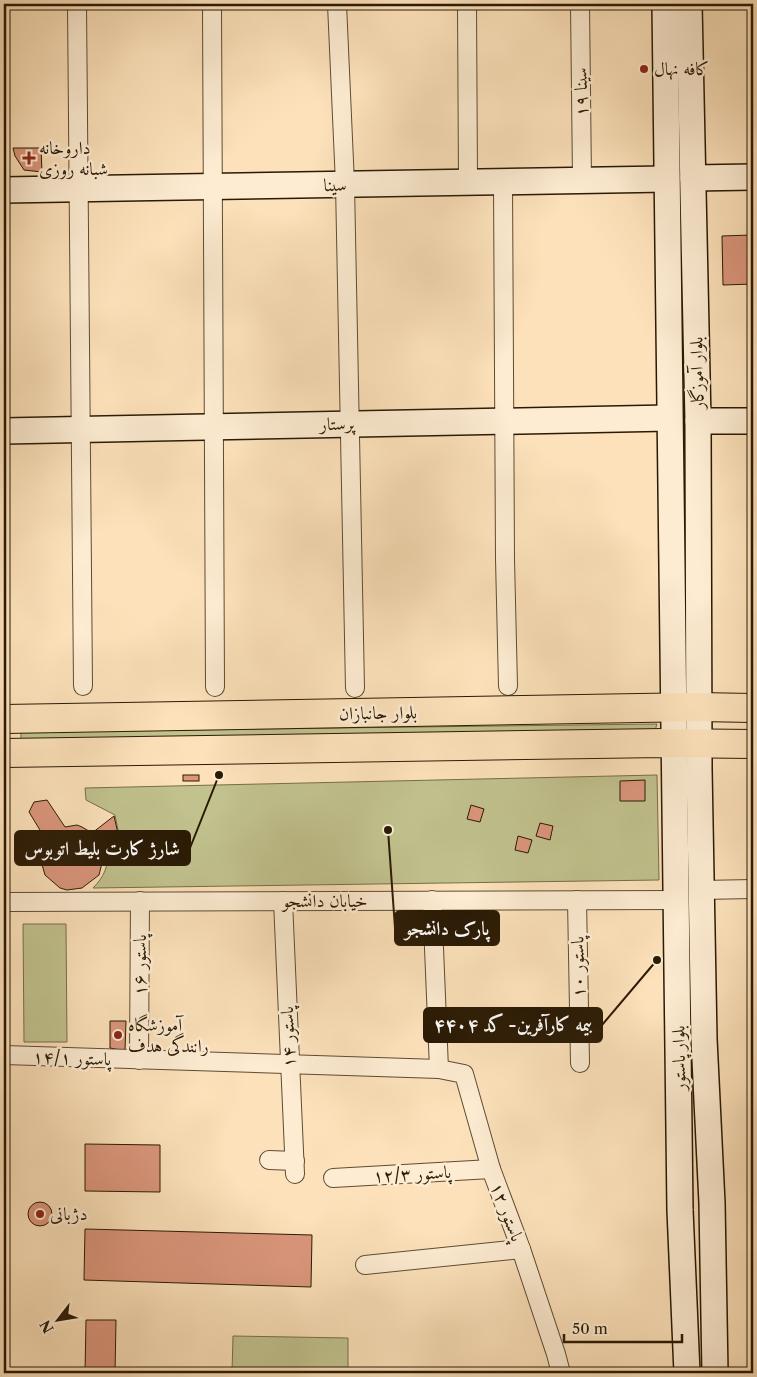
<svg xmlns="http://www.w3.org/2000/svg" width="757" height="1377" font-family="'Libre Caslon Text',Amiri,serif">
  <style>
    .green { fill: #c1c28e; stroke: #766e4a }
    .building { fill: #db967c; stroke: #2a1a05 }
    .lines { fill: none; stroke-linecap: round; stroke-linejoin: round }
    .street-casing { stroke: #5e4c32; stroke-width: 20 }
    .secondary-casing { stroke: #2a1a05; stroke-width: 28 }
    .primary-casing { stroke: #2a1a05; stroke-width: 30 }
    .street { stroke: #fdecd2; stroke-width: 18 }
    .secondary { stroke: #fdecd2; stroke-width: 25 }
    .primary { stroke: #fce1ba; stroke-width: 28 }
    .poi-dot { fill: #8f2418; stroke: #fdecd2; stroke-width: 2 }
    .labels { text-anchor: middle; stroke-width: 5; stroke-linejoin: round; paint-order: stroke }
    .poi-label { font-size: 18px; fill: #2a1a05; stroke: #fdecd2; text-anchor: start }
    .street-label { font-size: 18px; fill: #2a1a05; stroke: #fdecd2 }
    .leader { fill: none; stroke: #2a1a05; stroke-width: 2 }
    .callout-dot { fill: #2a1a05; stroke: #fdecd2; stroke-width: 2 }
    .callout { fill: #2a1a05; stroke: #2a1a05; stroke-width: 2 }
    .callout-label { font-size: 19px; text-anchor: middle; font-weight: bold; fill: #fff }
  </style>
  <rect width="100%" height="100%" fill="#fce1ba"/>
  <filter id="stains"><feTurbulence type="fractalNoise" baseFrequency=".004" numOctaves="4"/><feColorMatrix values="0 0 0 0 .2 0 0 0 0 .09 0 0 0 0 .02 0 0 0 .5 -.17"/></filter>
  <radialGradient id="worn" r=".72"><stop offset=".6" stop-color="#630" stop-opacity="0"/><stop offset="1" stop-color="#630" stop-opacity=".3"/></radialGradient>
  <g class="green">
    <polygon points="657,724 654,734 21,742 21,732"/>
    <path d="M 657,775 L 659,880 L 93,888 C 104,877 109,866 107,851 L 121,845 L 115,815 L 86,800 L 85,788 Z"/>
    <polygon points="23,924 66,924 67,1042 24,1042"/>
    <polygon points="233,1336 348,1338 348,1373 232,1373"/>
  </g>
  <g class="building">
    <polygon points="13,148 41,148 42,172 24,170 15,156"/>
    <polygon points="751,235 753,284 723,285 722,236"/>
    <rect x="183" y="775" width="16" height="6"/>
    <polygon points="645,780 645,801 620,801 620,781"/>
    <polygon points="47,800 65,827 77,825 82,827 92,833 114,816 120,842 102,850 103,859 99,875 82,888 67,890 60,888 45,875 41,861 43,848 46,840 29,812 34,802"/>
    <polygon points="471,805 484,809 480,822 467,819"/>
    <polygon points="540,823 553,826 550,840 536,836"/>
    <polygon points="518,836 532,840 528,853 515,850"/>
    <polygon points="110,1021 126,1021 125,1051 110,1048"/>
    <polygon points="85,1144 160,1145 160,1192 85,1191"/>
    <circle cx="40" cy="1214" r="12"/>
    <polygon points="85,1229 312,1235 311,1287 84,1280"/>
    <polygon points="86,1320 116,1320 115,1373 85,1373"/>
  </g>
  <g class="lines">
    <defs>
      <g id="street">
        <polyline points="77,4 83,686"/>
        <polyline points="212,4 215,687"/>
        <polyline points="337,4 345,184 355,688"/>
        <polyline points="467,4 468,182"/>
        <polyline points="580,4 582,180"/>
        <polyline points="503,182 505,559 508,686"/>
        <polyline points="701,890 753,889"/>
        <polyline points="432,900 439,1069"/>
        <polyline points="577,900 580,1063"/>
        <polyline points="283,901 295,1174"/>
        <polyline points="4,902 676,900"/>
        <polyline points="4,1055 439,1069 464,1074 491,1169 521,1249 556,1354 561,1373"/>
        <polyline points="139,1060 140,901"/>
        <polyline points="269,1160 295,1161"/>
        <polyline points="333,1178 491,1169"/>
        <polyline points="365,1265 521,1249"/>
      </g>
      <g id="secondary">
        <polyline points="665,4 680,1210 687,1373"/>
        <polyline points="689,4 698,421 699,769 704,1039 712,1203 715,1373"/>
        <polyline points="693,178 753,177"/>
        <polyline points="4,190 666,179"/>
        <polyline points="698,421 753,421"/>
        <polyline points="4,431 669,418"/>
      </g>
      <g id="primary">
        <polyline points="4,719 698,707 753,708"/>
        <polyline points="4,753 663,743 753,744"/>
      </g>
    </defs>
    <use href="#street" class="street-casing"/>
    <use href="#secondary" class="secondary-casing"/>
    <use href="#primary" class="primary-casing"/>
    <use href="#street" class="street"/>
    <use href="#secondary" class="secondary"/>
    <use href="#primary" class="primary"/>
  </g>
  <g class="poi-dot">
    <circle cx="644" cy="69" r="5"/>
    <path d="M26.5 150.5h5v5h5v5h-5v5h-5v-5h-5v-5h5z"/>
    <circle cx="118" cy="1035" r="5"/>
    <circle cx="40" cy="1214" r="5"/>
  </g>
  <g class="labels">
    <g class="poi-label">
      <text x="654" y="75">کافه نهال</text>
      <text x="39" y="154">داروخانه<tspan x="39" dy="21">شبانه روزی</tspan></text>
      <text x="128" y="1031">آموزشگاه<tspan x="128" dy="21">رانندگی هدف</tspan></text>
      <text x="50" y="1220">دژبانی</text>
    </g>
    <g class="street-label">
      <text transform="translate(581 92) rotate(-91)" y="6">سینا ۱۹</text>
      <text transform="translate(335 185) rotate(-1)" y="6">سینا</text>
      <text transform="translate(697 373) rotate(-91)" y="6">بلوار آموزگار</text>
      <text transform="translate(337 424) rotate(-1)" y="6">پرستار</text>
      <text transform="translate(378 713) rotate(-1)" y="6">بلوار جانبازان</text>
      <text x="325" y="907">خیابان دانشجو</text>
      <text transform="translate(140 965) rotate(-90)" y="6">پاستور ۱۶</text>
      <text transform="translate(578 967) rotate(-91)" y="6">پاستور ۱۰</text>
      <text transform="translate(288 1037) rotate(-92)" y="6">پاستور ۱۴</text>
      <text transform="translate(72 1058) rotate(2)" y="6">پاستور ۱۴/۱</text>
      <text transform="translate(679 1058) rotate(-91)" y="6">بلوار پاستور</text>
      <text transform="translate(412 1174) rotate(-3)" y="6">پاستور ۱۲/۳</text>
      <text transform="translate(507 1212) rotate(69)" y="6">۱۲ پاستور</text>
    </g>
  </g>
  <path class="leader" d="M219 775L190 848M388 830L395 928M657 960L602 1025"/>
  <g class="callout-dot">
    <circle cx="219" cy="775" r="5"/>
    <circle cx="388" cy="830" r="5"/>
    <circle cx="657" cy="960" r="5"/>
  </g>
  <g class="callout">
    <rect x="15" y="831" width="175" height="34" rx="5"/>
    <rect x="395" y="911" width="104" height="34" rx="5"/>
    <rect x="424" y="1008" width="178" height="34" rx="5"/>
  </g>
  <g class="callout-label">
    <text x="102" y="855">شارژ کارت بلیط اتوبوس</text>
    <text x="447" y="935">پارک دانشجو</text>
    <text x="513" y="1031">بیمه کارآفرین- کد ۴۴۰۴</text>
  </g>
  <rect width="757" height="1377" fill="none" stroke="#fce1ba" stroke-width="20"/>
  <rect x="5" y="5" width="747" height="1367" fill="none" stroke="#2a1a05" stroke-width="2.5"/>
  <rect x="10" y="10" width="737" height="1357" fill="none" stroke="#2a1a05"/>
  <g transform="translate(58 1320) rotate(239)" stroke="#fdecd2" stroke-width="4" paint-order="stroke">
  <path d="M0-4L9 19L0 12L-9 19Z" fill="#2a1a05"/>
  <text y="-8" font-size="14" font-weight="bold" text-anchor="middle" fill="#2a1a05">N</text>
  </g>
  <path d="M564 1334v8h118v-8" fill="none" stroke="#2a1a05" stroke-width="2.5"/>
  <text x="572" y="1334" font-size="15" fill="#2a1a05" stroke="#fdecd2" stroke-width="4" paint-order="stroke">50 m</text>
  <rect width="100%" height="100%" filter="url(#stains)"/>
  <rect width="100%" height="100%" fill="url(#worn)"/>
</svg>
